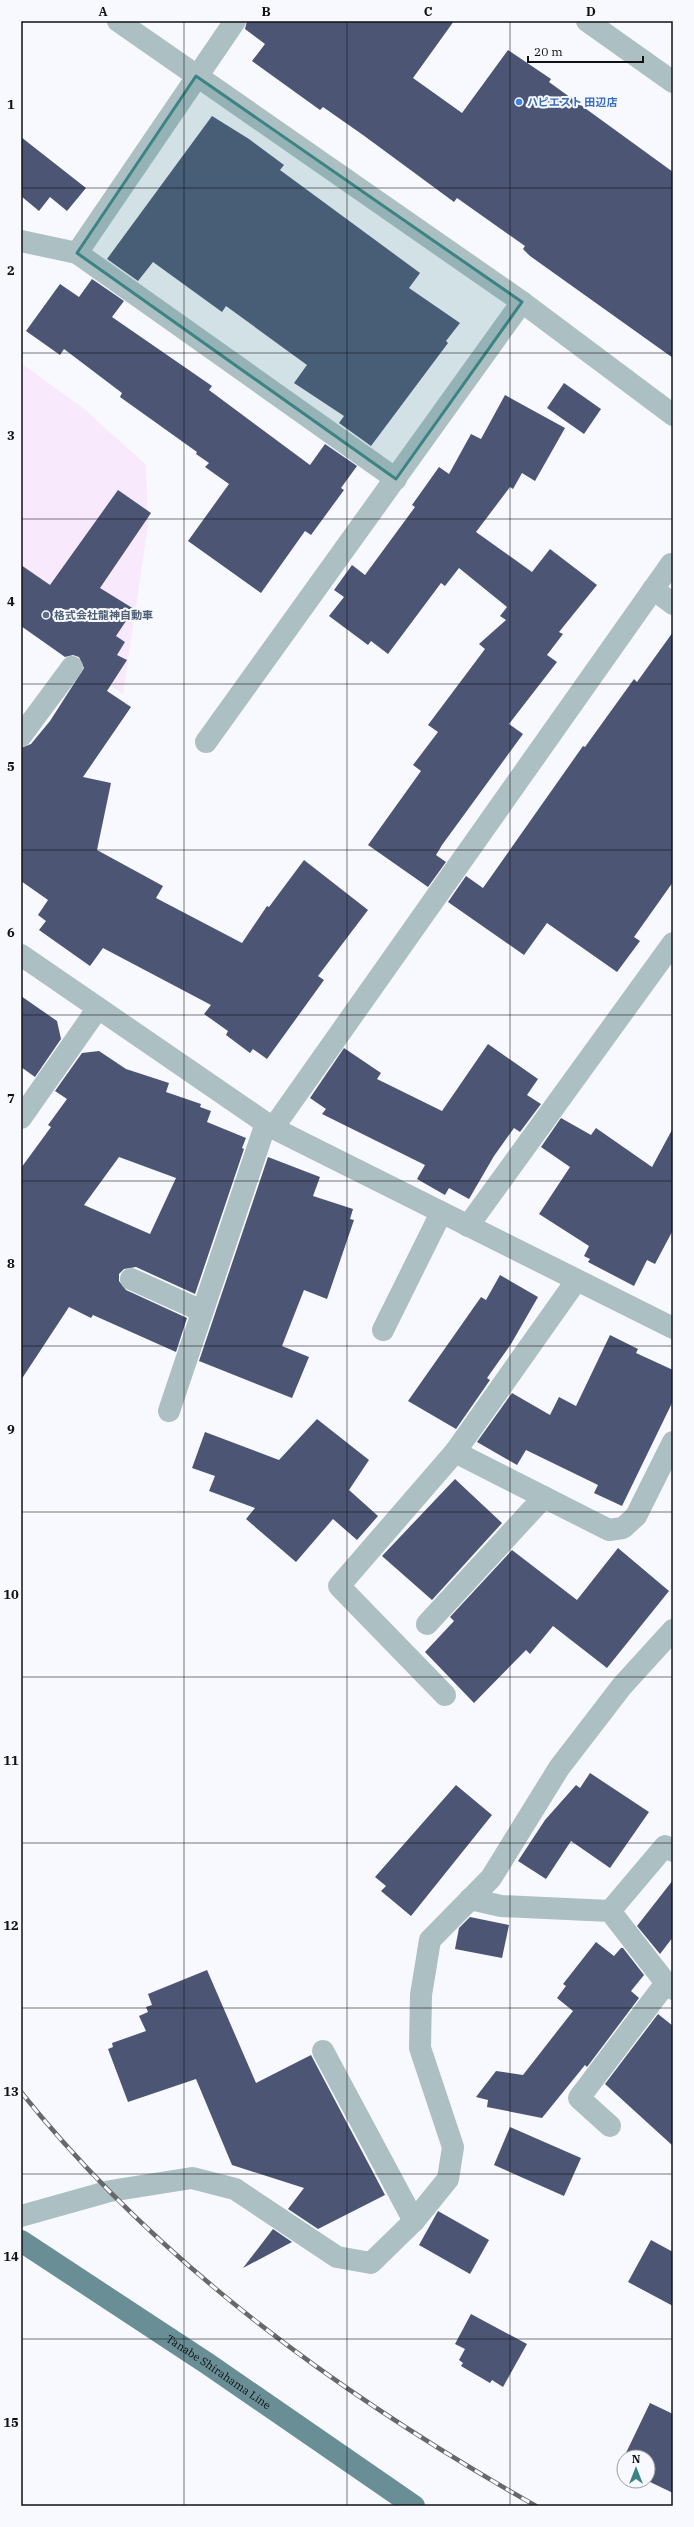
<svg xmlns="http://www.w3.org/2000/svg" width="694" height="2527" font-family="'IBM Plex Serif','Noto Sans JP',serif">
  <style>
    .commercial { fill: #f9e9fc }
    .building { fill: #4c5573; fill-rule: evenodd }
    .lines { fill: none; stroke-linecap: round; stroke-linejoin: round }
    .minor { stroke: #acbfc3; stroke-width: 22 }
    .tertiary { stroke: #acbfc3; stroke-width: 22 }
    .primary { stroke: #698e95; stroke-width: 22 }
    .rail-casing { stroke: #67686a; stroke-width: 4.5 }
    .rail { stroke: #f7f9fe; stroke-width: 3; stroke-dasharray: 9; stroke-linecap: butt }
    .marked { fill: #3b8483; fill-opacity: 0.2; stroke: #3b8483; stroke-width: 3; stroke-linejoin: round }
    .grid { fill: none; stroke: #101112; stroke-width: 1; stroke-opacity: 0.55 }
    .shop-dot { fill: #3f7fe0; stroke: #f7f9fe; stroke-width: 1.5 }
    .service-dot { fill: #5c6f8a; stroke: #f7f9fe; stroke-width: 1.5 }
    .labels { text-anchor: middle; stroke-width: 4; stroke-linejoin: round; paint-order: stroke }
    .shop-label { font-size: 11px; font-weight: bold; fill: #366cbe; stroke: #f7f9fe; text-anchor: start }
    .service-label { font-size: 11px; font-weight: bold; fill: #4e5e75; stroke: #f7f9fe; text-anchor: start }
    .street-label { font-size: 11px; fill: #101112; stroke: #f7f9fe }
    .neatline { fill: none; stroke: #101112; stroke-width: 1.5 }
    .grid-label { font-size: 13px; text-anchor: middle; font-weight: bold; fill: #101112 }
  </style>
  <rect width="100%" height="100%" fill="#f7f9fe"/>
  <polygon class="commercial" points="21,363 83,408 146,465 148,525 123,694 21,624"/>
  <g class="building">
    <polygon points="247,21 454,21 413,78 462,113 508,50 551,79 549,82 673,172 673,358 530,256 523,249 525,246 457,198 454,202 363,135 323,107 320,110 252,61 265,44 245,29"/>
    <polygon points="212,116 249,139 284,165 280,170 420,273 409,288 460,323 446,341 448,343 371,446 339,423 344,416 294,383 307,365 226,306 222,312 153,262 138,281 107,259"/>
    <polygon points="21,137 86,188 67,211 50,197 39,211 21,196"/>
    <polygon points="92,279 124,301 112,317 212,386 209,390 310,465 325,444 357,466 341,488 344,490 311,535 305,531 261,593 188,541 229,484 205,467 209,463 196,454 197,452 120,397 122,393 64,349 60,355 26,331 60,284 79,297"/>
    <polygon points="564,383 601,409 584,434 547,408"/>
    <polygon points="505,395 565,428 535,481 522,473 513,489 510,487 476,532 532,572 550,549 597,585 559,632 563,634 547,655 557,662 509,724 523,734 442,845 436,855 446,862 428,887 368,845 421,771 413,765 438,732 428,725 485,649 479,644 506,620 500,616 507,607 459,568 445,586 441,583 388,654 371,641 368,645 329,616 344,597 334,590 352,565 365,575 415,507 412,505 439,467 449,474 471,434 481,439"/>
    <polygon points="118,490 151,513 100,588 134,609 116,636 125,642 117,655 127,660 107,691 131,707 83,777 111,783 97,850 163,886 156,898 242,943 267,906 269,907 304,860 368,910 318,976 324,980 267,1059 253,1049 250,1053 226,1035 228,1031 204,1014 211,1005 103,948 90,966 39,930 46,921 38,915 48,900 21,881 21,748 31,744 50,721 84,668 79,657 73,655 65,657 21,626 21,565 50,585"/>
    <polygon points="673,632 673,882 634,937 640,941 617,972 547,923 524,955 448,902 466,876 483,888 583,746 585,747 634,679 637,682"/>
    <polygon points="21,996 57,1021 61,1039 35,1077 21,1067"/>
    <polygon points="488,1044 538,1079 527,1095 541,1104 520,1132 514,1128 494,1156 469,1199 449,1188 445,1195 417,1179 425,1165 322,1114 326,1109 310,1098 344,1048 381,1073 377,1079 442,1111"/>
    <path d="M 99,1051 L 126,1069 L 169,1083 L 166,1092 L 201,1104 L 200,1107 L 211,1111 L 207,1122 L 246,1138 L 242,1148 L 244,1149 L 195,1294 L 136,1267 L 124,1269 L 119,1274 L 119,1281 L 126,1290 L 187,1318 L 176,1352 L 93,1315 L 91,1318 L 69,1307 L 21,1380 L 21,1168 L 51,1127 L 48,1125 L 67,1099 L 55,1091 L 82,1053 ZM 119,1157 L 176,1178 L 150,1234 L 84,1205 Z"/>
    <polygon points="561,1118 591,1135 596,1128 652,1167 673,1128 673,1230 655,1264 647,1260 634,1286 588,1262 590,1259 584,1256 589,1246 539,1214 570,1167 541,1147"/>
    <polygon points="268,1157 320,1177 313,1196 353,1209 350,1219 354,1220 327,1299 304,1290 282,1346 309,1357 292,1398 199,1361"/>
    <polygon points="500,1275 538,1297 511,1344 487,1378 490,1380 456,1429 408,1401 481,1297 486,1300"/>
    <polygon points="610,1335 638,1349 636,1353 673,1370 673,1401 622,1506 594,1493 598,1485 526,1450 517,1465 477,1442 512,1393 550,1415 559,1397 576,1406"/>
    <polygon points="317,1419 369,1460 349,1490 378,1516 357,1540 333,1519 296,1562 246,1519 255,1508 209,1491 215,1476 192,1468 205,1432 279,1460"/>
    <polygon points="455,1479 502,1523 432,1600 382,1556"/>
    <polygon points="618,1548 669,1591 607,1668 553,1626 530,1654 526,1650 474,1703 425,1652 454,1621 450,1617 512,1550 577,1600"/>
    <polygon points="590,1773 649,1812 610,1868 571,1841 546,1879 518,1861 545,1820 576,1785 580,1788"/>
    <polygon points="456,1785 492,1815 411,1916 381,1891 386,1886 375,1877"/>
    <polygon points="673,1880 673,1937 660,1954 637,1926"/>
    <polygon points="470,1917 509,1925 502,1958 455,1949 459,1928"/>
    <polygon points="596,1942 614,1956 621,1948 623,1948 644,1975 631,1991 639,1998 587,2067 585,2065 542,2118 487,2107 488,2100 476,2097 496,2071 523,2075 573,2011 557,1998 566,1986 563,1984"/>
    <polygon points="207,1970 256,2083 311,2055 385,2195 318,2229 288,2209 304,2188 232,2165 196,2079 128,2102 108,2049 113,2047 112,2043 146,2031 139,2016 148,2012 146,2007 152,2005 148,1994"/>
    <polygon points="658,2014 673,2026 673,2146 605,2084"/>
    <polygon points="510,2127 581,2158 564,2196 494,2165"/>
    <polygon points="438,2211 489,2240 470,2274 419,2245"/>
    <polygon points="273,2229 292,2242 243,2268"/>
    <polygon points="651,2240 673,2252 673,2306 628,2282"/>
    <polygon points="471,2314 527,2344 503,2387 492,2380 490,2383 461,2366 463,2363 459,2360 465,2349 455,2344"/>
    <polygon points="650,2403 673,2414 673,2493 648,2481 648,2457 624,2457"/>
  </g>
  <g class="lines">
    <g class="minor">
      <polyline points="118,21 522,302 673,415"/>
      <polyline points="21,241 77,253 235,21"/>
      <polyline points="77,253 396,479"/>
      <polyline points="653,589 673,604"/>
      <polyline points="21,736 72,667"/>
      <polyline points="206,742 522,302"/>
      <polyline points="21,955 273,1128 673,1328"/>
      <polyline points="21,1118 98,1008"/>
      <polyline points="273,1128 671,564"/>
      <polyline points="468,1226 673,943"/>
      <polyline points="131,1279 202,1311"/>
      <polyline points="383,1330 441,1213"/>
      <polyline points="169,1411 266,1123"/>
      <polyline points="455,1452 609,1530 623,1528 636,1516 673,1442"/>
      <polyline points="427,1624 544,1497"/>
      <polyline points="445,1695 339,1586 455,1452 576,1281"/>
      <polyline points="470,1899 501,1906 610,1911 666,1983 673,1989"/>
      <polyline points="610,1911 665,1846 673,1851"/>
      <polyline points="323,2051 414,2221"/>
      <polyline points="610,2126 579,2098 666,1983"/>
      <polyline points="21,2216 110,2191 192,2178 235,2189 337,2257 371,2263 414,2221 448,2179 453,2147 420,2048 421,1995 430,1940 491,1878 559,1768 622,1686 673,1630"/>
    </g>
    <polyline class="tertiary" points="587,21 673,82"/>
    <path class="primary" id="s1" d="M 21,2241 L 208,2364 L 414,2506"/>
    <defs>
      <path id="rail" d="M 21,2092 C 160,2266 344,2397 536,2506"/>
    </defs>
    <use href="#rail" class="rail-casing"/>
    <use href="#rail" class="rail"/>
  </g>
  <path class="marked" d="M 196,76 L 522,302 L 396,479 L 77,253 Z"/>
  <path class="grid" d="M 184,21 L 184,2506M 347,21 L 347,2506M 510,21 L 510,2506M 21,188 L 673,188M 21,353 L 673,353M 21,519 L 673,519M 21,684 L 673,684M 21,850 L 673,850M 21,1015 L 673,1015M 21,1181 L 673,1181M 21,1346 L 673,1346M 21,1512 L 673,1512M 21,1677 L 673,1677M 21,1843 L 673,1843M 21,2008 L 673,2008M 21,2174 L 673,2174M 21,2339 L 673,2339"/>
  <circle class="shop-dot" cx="519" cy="102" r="4"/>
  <circle class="service-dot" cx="46" cy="615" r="4"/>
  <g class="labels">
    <g class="shop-label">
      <text x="527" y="106">ハピエスト 田辺店</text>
    </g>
    <g class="service-label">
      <text x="54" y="619">格式会社龍神自動車</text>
    </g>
    <g class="street-label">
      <text dy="4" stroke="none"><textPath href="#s1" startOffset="237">Tanabe Shirahama Line</textPath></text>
    </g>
  </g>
  <rect width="694" height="2527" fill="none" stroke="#f7f9fe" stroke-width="44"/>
  <g transform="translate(636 2469)"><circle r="19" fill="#f7f9fe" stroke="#9b9ca0"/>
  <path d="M0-3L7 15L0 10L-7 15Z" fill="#3b8483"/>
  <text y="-6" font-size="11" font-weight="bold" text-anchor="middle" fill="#101112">N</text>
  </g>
  <path d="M528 56v6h115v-6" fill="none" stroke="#101112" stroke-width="2"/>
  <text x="534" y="56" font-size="12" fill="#101112" stroke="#f7f9fe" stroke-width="3" paint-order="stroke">20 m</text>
  <rect x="22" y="22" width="650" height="2483" class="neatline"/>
  <g class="grid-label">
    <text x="103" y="16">A</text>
    <text x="266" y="16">B</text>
    <text x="428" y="16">C</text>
    <text x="591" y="16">D</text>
    <text x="11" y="109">1</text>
    <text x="11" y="275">2</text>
    <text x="11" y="440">3</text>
    <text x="11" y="606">4</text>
    <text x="11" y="771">5</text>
    <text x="11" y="937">6</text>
    <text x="11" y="1103">7</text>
    <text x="11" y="1268">8</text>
    <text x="11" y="1434">9</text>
    <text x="11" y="1599">10</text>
    <text x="11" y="1765">11</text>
    <text x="11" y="1930">12</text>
    <text x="11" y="2096">13</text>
    <text x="11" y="2261">14</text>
    <text x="11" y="2427">15</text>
  </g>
</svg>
